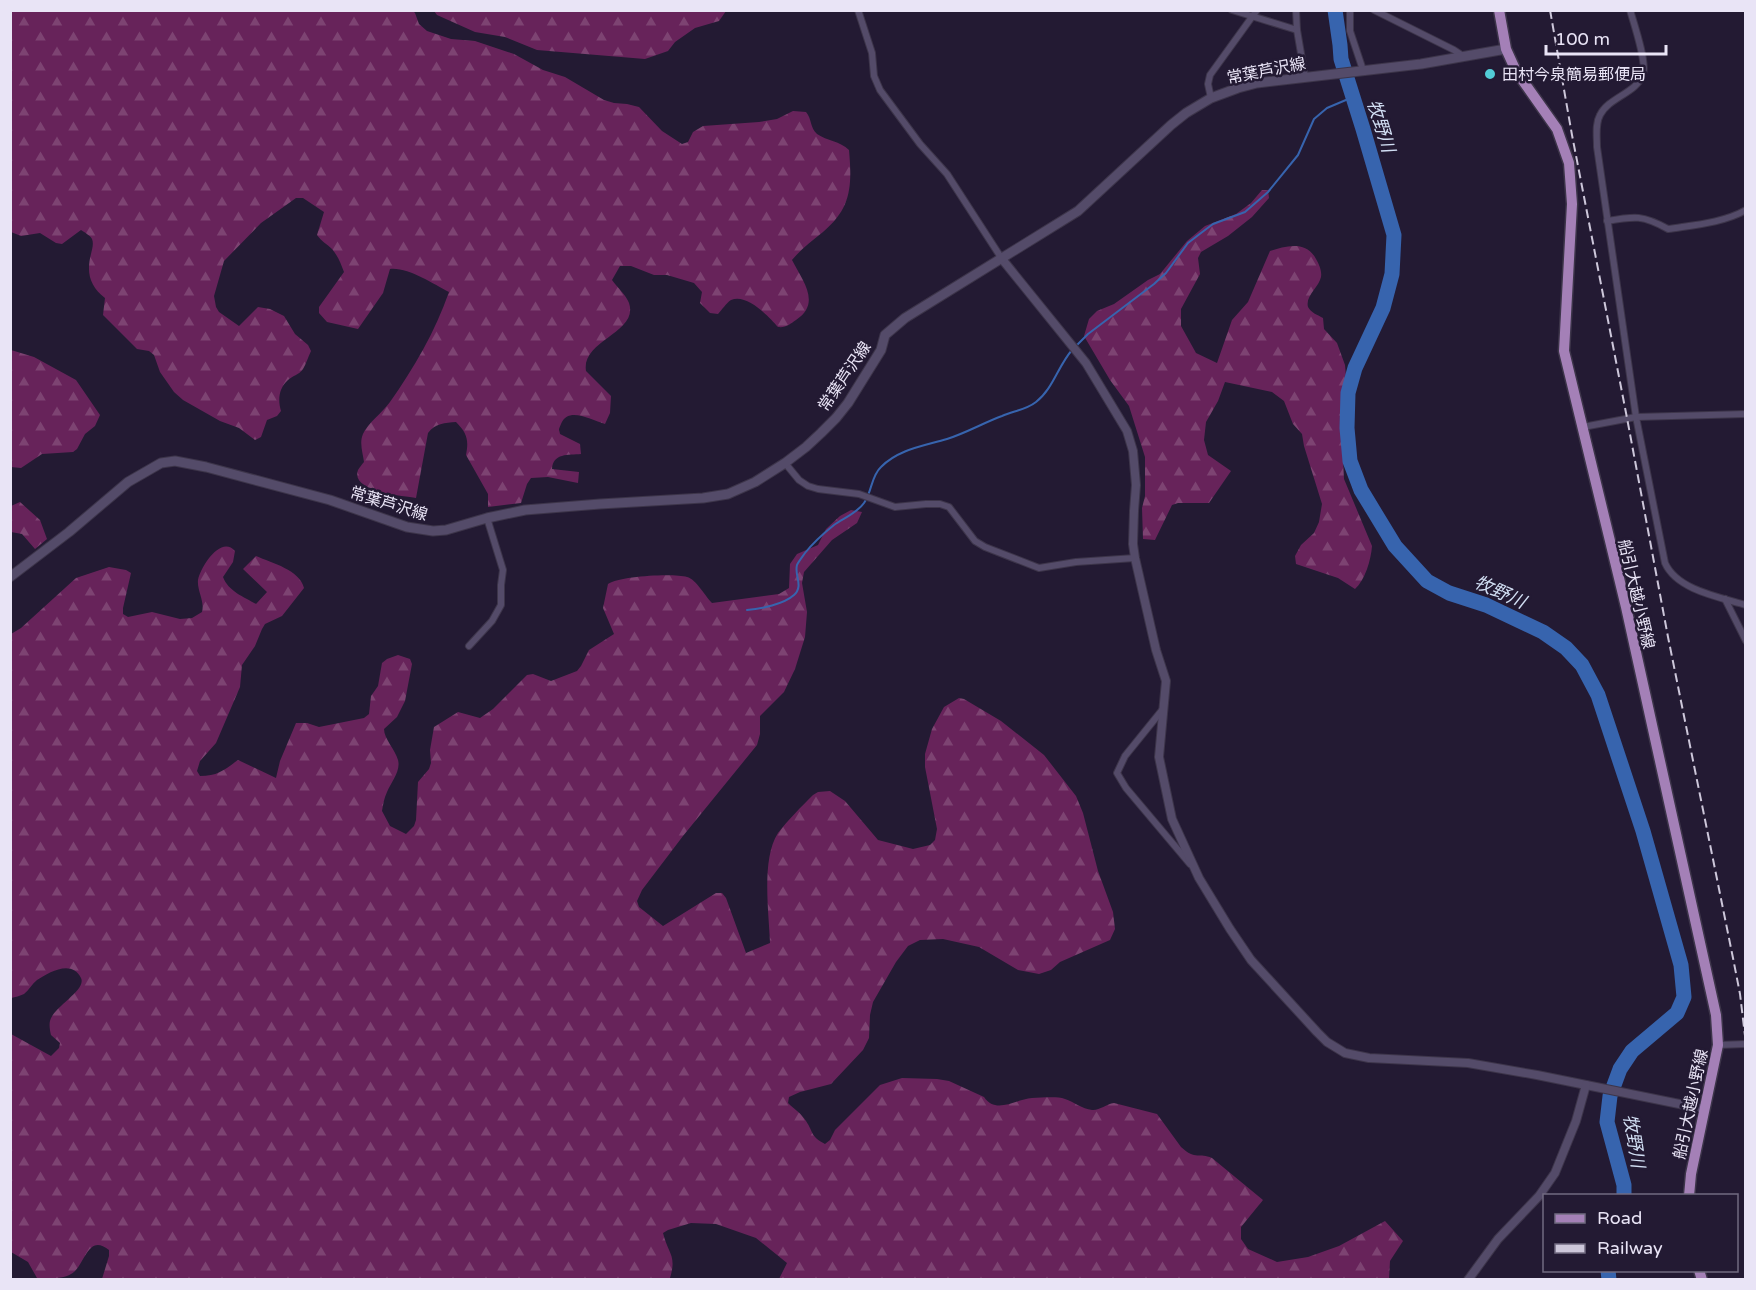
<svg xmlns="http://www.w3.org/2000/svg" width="1756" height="1290" font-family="'Varela Round','Noto Sans JP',sans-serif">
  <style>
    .forest { fill: url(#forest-firs) }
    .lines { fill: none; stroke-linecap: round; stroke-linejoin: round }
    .stream { stroke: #3764ae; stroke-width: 2 }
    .river { stroke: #3764ae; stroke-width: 15 }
    .minor-casing { stroke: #3d354a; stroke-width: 8 }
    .tertiary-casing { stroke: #3d354a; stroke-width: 10 }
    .secondary-casing { stroke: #3d354a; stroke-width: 11 }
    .primary-casing { stroke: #3d354a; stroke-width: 13 }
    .minor { stroke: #544b69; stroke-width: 6 }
    .tertiary { stroke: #544b69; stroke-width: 8 }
    .secondary { stroke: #544b69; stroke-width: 9 }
    .primary { stroke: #a480b7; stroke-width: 10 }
    .rail { stroke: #cdc7da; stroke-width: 2; stroke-dasharray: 9 4.5; stroke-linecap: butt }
    .poi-dot { fill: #52ccd6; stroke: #231a33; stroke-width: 2 }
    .labels { text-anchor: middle; stroke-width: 5; stroke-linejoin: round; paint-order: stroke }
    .street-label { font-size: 16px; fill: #e9e4f6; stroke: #231a33 }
    .poi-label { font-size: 16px; fill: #e9e4f6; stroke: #231a33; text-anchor: start }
    .water-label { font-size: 18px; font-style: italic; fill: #d2dff4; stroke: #231a33 }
  </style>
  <defs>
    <pattern id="forest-firs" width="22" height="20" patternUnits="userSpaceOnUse" patternTransform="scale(1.5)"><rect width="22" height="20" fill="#67235a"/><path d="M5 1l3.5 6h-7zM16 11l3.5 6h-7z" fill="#7d4372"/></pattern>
  </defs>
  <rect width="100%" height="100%" fill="#231a33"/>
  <g class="forest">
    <path d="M 10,11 L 413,11 L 415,13 L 419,24 L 427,31 L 451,39 L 475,41 L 514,54 L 543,70 L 565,77 L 604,100 L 614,103 L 627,104 L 639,107 L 662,131 L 682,144 L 688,142 L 693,132 L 703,126 L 759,122 L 777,119 L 793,111 L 806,112 C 812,119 810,128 817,134 C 827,141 840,141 849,150 C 852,185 852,208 823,232 C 812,241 801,249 792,260 C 802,280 822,303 796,320 C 790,324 786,328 778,327 C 769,317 747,293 731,300 C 726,303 722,310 718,314 L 710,313 L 700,303 L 702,292 L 694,283 L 667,275 L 654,275 L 631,266 L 620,266 L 612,280 C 617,287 626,295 629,303 C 639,333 581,340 586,371 L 611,396 L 610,413 L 605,424 C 591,420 568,406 561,424 C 558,431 559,428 560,434 L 580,444 L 581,454 C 568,455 553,453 552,469 L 579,472 L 578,483 L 548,477 L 531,478 L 527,484 L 521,503 L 488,507 L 488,494 L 466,455 C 469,440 467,433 456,422 C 445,423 435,423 428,433 L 416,498 C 403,496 350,492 358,470 C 360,467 362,464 364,462 C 363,453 359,443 363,434 C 367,424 383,412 390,402 C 414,368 435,332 449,292 C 433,284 408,267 390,269 L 383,293 L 358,329 L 327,322 L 319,313 L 319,307 L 344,272 C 341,264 338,256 332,249 C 327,244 321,241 317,235 L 324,212 L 303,198 L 296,198 L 261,223 L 224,261 L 214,296 L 216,307 L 219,312 L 239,326 L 258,307 L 270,309 L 284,316 L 295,334 L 308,345 L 311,351 C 308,357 306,364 303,369 C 299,375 292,376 288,380 C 278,389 278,401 281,411 L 277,416 L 267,420 L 261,437 L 255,440 L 239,428 L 220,421 L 183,400 L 174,392 L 160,372 L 154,355 L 149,351 L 137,349 L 103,315 L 105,298 C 90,286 86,273 91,254 C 92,249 94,244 92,239 C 90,235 85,233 81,230 L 62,244 L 56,243 L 40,233 L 21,236 L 11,232 Z"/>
    <polygon points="434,11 726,11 719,21 695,28 675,42 668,51 645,59 537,50 505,37 475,32 437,15"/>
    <path d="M 1262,190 L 1268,190 L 1269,198 L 1252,217 L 1228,236 L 1201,252 L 1198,258 L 1200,274 L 1181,309 L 1181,326 L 1196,353 L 1217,363 L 1232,320 L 1248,302 L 1270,251 C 1286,246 1306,240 1316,259 C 1319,264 1322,271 1321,277 C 1319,287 1305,296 1308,307 C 1311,313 1318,315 1323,318 L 1324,329 L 1337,343 L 1345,365 L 1347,388 L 1341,422 L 1344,479 L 1372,546 C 1371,560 1365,580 1355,589 L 1338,578 L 1296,564 L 1295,556 L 1301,545 L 1314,533 L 1319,522 L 1322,504 L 1304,446 L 1302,434 L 1293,424 L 1284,401 L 1272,392 L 1225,382 L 1218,401 L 1206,422 L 1204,440 L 1208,455 L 1231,471 L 1209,503 L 1178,503 L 1172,505 L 1155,540 L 1143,539 L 1142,508 L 1145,496 L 1145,457 L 1129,406 L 1110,380 L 1084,336 L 1089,319 L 1097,311 L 1114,304 L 1148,280 L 1160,274 L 1187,241 L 1205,226 L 1236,214 L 1251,203 Z"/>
    <polygon points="11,350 34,357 76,380 100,415 95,426 85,434 77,449 73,452 42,454 21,468 11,467"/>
    <polygon points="20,502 40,520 47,539 35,549 22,534 11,532 11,506"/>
    <path d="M 851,510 L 862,512 L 857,523 L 832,540 L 804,572 L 802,583 L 807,612 L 805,637 L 795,669 L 784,692 L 760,716 L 760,734 L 757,745 L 683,836 L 642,890 L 637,901 L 639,907 L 663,926 L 716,893 L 722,893 L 726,898 L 746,953 L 770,943 C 769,913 761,859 778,833 C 788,820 801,807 813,795 L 818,792 L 830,791 L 845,801 L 878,840 L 913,849 L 930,845 L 935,840 L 937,829 L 925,767 L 925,754 L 932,729 L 944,707 L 959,698 L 964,699 L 1001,721 L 1044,755 L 1076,796 L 1083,813 L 1098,871 L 1113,912 L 1115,929 L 1110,940 L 1060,962 L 1051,970 L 1039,974 L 1018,970 L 979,947 L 943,939 L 920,940 L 908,946 L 896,962 L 873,1002 L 870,1015 L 869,1038 L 863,1050 L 831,1084 L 800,1092 L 789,1097 L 788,1103 C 794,1109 801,1113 806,1121 C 814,1133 810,1136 825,1144 L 830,1140 L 835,1130 L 880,1085 L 902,1078 L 937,1079 L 949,1081 L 984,1097 C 996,1115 1016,1099 1032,1098 C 1042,1098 1056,1096 1065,1099 C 1074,1102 1082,1109 1092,1110 C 1099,1111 1106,1104 1114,1103 L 1157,1114 L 1181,1147 C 1196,1161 1199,1152 1212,1158 L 1263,1200 L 1241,1227 L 1241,1239 L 1248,1249 L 1277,1262 L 1308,1257 L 1339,1246 L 1385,1221 L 1403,1241 L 1390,1261 L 1389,1279 L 779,1279 L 787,1263 L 756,1238 L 716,1224 L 691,1223 L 668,1230 L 663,1233 C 668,1254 677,1255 670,1278 L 673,1280 L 102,1279 L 109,1256 L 109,1250 C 87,1232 85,1267 71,1274 C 63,1279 47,1279 37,1278 L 28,1262 L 11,1252 L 11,1034 L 51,1056 L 59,1048 L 60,1043 L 51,1035 C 50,1031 49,1025 50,1021 C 53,1007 87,990 81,978 C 72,959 49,972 37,980 C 32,984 29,990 24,994 C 20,996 15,997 11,998 L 11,634 L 21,628 L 76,578 L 109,567 L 126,570 L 131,573 L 123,608 L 123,614 L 128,617 L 152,612 L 180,619 L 192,618 L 202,612 C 205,601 197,591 198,580 C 201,566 221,535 235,551 L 233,562 L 223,577 C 228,591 244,597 256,604 L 267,592 L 243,569 L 256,556 C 272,563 300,570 304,588 L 282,616 L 265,624 L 262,629 L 255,646 L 242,665 L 240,687 L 216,743 L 200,761 L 197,771 L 200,776 C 218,776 224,770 238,760 L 276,778 L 280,761 L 296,723 L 307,723 L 319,727 L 364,718 L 369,714 L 371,696 L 378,686 L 382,663 L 387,659 L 398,655 L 410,659 L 412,664 L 405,701 L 397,717 L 384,729 C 384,739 395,749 398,760 C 401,771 391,782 387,792 C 384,798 383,805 382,811 L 390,826 L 406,834 L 414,826 L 416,820 L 418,782 L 429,769 L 431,763 L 430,750 L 434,727 L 458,712 L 480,718 L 493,709 L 527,675 L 533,674 L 551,681 L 577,671 L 581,666 L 589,650 L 614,634 L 603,608 L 608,584 C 620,576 673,573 687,577 C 696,579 705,596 712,603 L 779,594 L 789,588 L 790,564 L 797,554 L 818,545 L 826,529 L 840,516 Z"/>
  </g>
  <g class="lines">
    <g class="stream">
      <polyline points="1076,346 1088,334 1154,284 1166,273 1188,243 1201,233 1213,224 1245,212 1268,192 1298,155 1314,119 1327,108 1353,97"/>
      <path d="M 747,610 C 761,609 784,604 794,595 C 804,586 794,575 797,565 C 799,561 803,556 805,553 C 813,543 824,533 834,525 C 844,518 857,513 864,503 C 872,492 871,476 881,467 C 899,449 924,446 947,439 C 966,433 983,423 1002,416 C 1013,411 1026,410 1036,402 C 1053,389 1058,366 1072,350"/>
    </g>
    <g class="river">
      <polyline points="1335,10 1340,45 1341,59 1363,129 1394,235 1392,274 1383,308 1355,368 1348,393 1347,428 1350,461 1361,490 1395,546 1427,581 1449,593 1486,605 1543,632 1566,648 1582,665 1598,695 1643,831 1681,965 1684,997 1677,1013 1632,1051 1620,1069 1610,1096 1607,1122 1624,1185 1624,1196"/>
      <polyline points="1608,1270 1609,1280"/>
    </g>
    <defs>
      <g id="minor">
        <polyline points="858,10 872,53 874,76 880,90 920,144 947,174 1002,259"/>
        <polyline points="1232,10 1297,30"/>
        <polyline points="1296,10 1297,30 1305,77"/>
        <polyline points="1350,10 1350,31 1363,70"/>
        <polyline points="1374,10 1454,50 1463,56"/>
        <path d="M 1630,10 C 1634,24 1647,62 1643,74 C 1637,93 1609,97 1600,115 C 1595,124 1597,136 1597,147 L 1636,417 L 1665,563 C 1677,590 1719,597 1746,605"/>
        <polyline points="1211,98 1208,84 1210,75 1257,10"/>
        <path d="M 1607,221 C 1635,216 1643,215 1668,229 C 1693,225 1723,223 1746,210"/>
        <polyline points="1583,427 1636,417 1746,414"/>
        <polyline points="785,463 799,480 808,486 818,489 859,494 895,507 926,504 940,504 949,507 975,541 985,547 1039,568 1076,562 1135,558"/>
        <polyline points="1725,599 1746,641"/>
        <polyline points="469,646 492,621 501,605 501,585 503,570 487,518"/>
        <polyline points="1163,709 1125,756 1117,773 1126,788 1190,864"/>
        <polyline points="1718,1045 1746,1044"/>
      </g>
      <g id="tertiary">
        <polyline points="1002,259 1086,363 1127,431 1133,451 1136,485 1134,511 1133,544 1135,558 1156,650 1166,681 1159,757 1172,819 1199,878 1230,929 1251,960 1317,1032 1327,1042 1345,1053 1369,1058 1468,1063 1537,1075 1704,1109"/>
        <polyline points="1468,1280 1498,1239 1539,1196 1555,1173 1576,1121 1586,1085"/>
      </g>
      <polyline id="secondary" points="10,577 69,532 128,482 161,463 175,461 206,467 330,500 407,527 433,531 446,530 487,518 525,510 600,504 703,498 728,494 755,482 785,463 806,447 821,433 836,418 848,403 881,350 885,335 905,318 1078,211 1171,125 1186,113 1211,98 1238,88 1257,83 1421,64 1506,49"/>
      <g id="primary">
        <polyline points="1499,10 1506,49 1516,71 1557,129 1569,163 1572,204 1564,351 1626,607 1716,1015 1718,1045 1691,1174 1689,1196"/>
        <polyline points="1699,1270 1702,1280"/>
      </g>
    </defs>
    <use href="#minor" class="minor-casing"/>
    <use href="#tertiary" class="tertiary-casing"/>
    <use href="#secondary" class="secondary-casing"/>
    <use href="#primary" class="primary-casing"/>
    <use href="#minor" class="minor"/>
    <use href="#tertiary" class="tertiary"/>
    <use href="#secondary" class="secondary"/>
    <use href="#primary" class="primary"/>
    <polyline class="rail" points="1550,10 1572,135 1627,418 1668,637 1733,958 1740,994 1746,1044"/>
  </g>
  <circle class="poi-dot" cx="1490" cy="74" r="6"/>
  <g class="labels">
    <g class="street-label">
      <text transform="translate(1266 70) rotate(-11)" y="6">常葉芦沢線</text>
      <text transform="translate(844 376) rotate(-56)" y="6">常葉芦沢線</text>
      <text transform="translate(389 503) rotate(17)" y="6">常葉芦沢線</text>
      <text transform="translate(1637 594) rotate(77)" y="6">船引大越小野線</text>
      <text transform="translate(1690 1104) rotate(-78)" y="6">船引大越小野線</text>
    </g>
    <g class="poi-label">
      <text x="1502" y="80">田村今泉簡易郵便局</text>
    </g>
    <g class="water-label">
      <text transform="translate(1381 126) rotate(73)" y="6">牧野川</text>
      <text transform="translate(1500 592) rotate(24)" y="6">牧野川</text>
      <text transform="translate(1634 1141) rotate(81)" y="6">牧野川</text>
    </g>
  </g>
  <rect width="1756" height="1290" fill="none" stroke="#e9e4f6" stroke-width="24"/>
  <rect x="1543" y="1194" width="195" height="78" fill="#231a33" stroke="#726b81" stroke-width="1.5"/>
  <rect x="1555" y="1214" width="30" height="9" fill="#a480b7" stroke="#726b81" stroke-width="1.5"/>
  <text x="1597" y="1224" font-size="18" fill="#e9e4f6">Road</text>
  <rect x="1555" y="1244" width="30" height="9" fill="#cdc7da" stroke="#726b81" stroke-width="1.5"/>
  <text x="1597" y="1254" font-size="18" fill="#e9e4f6">Railway</text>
  <path d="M1546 45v9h120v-9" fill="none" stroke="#e9e4f6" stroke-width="3"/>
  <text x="1555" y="45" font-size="18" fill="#e9e4f6" stroke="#231a33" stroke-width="4.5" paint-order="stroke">100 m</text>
</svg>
